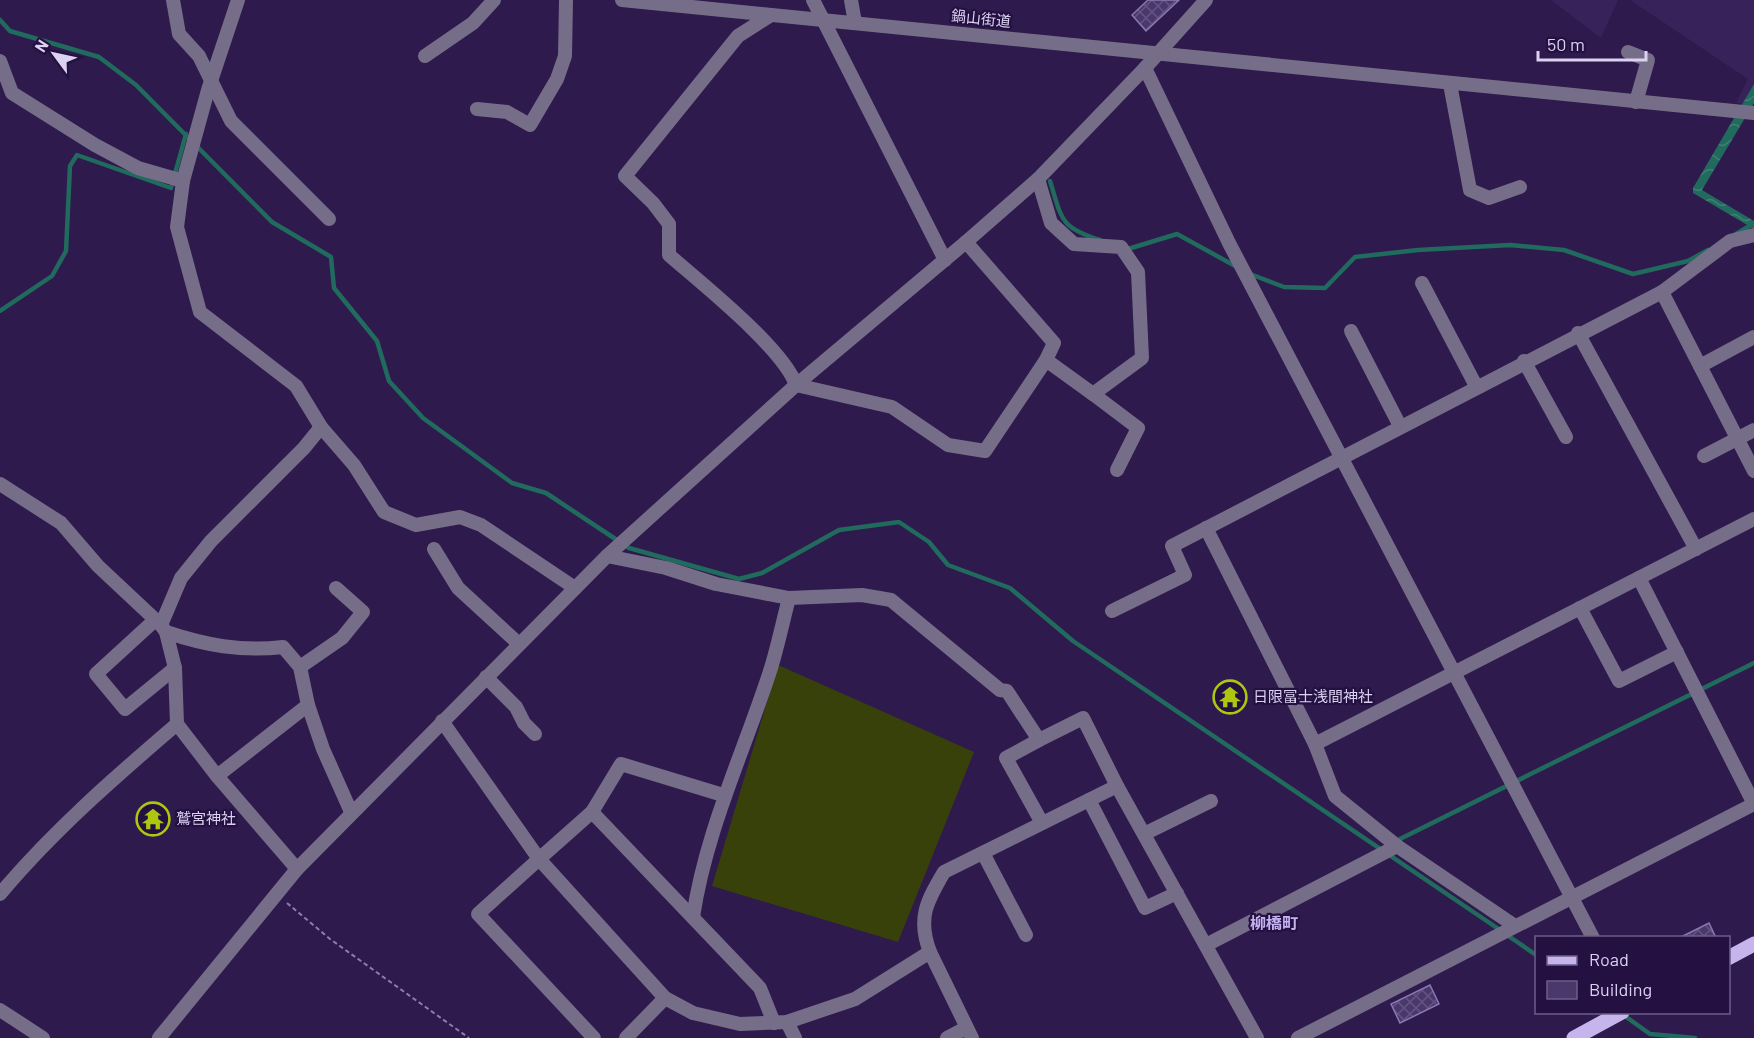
<svg xmlns="http://www.w3.org/2000/svg" width="1754" height="1038" font-family="Barlow,'Noto Sans JP',sans-serif">
  <style>
    .built { fill: #38225a }
    .pitch { fill: #38410a }
    .water { fill: url(#water-waves) }
    .lines { fill: none; stroke-linecap: round; stroke-linejoin: round }
    .stream { stroke: #206b5d; stroke-width: 4.5 }
    .building { fill: url(#building-cross-hatch); stroke: #8b78b2; stroke-width: 1.5 }
    .path { stroke: #8c7ea6; stroke-width: 2; stroke-dasharray: 4.5 3; stroke-linecap: butt }
    .minor { stroke: #766e89; stroke-width: 14 }
    .major { stroke: #c6b5ed; stroke-width: 15 }
    .labels { text-anchor: middle; stroke-width: 4.5; stroke-linejoin: round; paint-order: stroke }
    .street-label { font-size: 15px; fill: #dbd2f2; stroke: #241041 }
    .poi-label { font-size: 15px; fill: #dbd2f2; stroke: #241041; text-anchor: start }
    .neighbourhood-label { font-size: 16px; font-weight: bold; fill: #c5b2f0; stroke: #241041 }
  </style>
  <defs>
    <pattern id="water-waves" width="16" height="10" patternUnits="userSpaceOnUse" patternTransform="scale(1.5)"><rect width="16" height="10" fill="#206b5d"/><path d="M0 5q4-4 8 0t8 0" fill="none" stroke="#407f75"/></pattern>
    <pattern id="building-cross-hatch" width="8" height="8" patternUnits="userSpaceOnUse" patternTransform="scale(1.5)"><rect width="8" height="8" fill="#4a386c"/><path d="M0 0l8 8M0 8l8-8" fill="none" stroke="#645481"/></pattern>
  </defs>
  <rect width="100%" height="100%" fill="#2e1a4c"/>
  <g class="built">
    <polygon points="1551,0 1618,0 1601,38"/>
    <polygon points="1630,0 1754,0 1754,105 1736,103 1748,79"/>
  </g>
  <polygon class="pitch" points="778,665 974,752 898,942 712,886"/>
  <polygon class="water" points="1754,84 1754,103 1702,190 1754,221 1754,229 1693,193 1693,188"/>
  <g class="lines">
    <g class="stream">
      <polyline points="0,20 10,31 99,57 136,85 272,222 331,257 334,288 377,341 389,381 423,418 512,483 546,493 629,548 739,579 762,573 839,530 899,522 929,542 948,565 1010,588 1073,641 1500,930"/>
      <path d="M 1050,181 C 1062,219 1059,227 1100,240"/>
      <polyline points="1736,234 1751,225"/>
      <polyline points="1128,249 1177,234 1237,267"/>
      <polyline points="1250,274 1284,287 1325,288 1355,257 1418,250 1510,245 1564,250 1633,274 1688,261 1708,250"/>
      <polyline points="0,311 52,276 66,251 70,166 77,155 171,188 186,134"/>
      <polyline points="1396,841 1754,663"/>
      <polyline points="1507,935 1536,955"/>
      <polyline points="1622,1014 1650,1034 1695,1038"/>
    </g>
  </g>
  <g class="building">
    <polygon points="1148,0 1179,0 1146,31 1132,15"/>
    <polygon points="1709,923 1716,938 1679,938"/>
    <polygon points="1430,985 1439,1004 1400,1023 1391,1004"/>
  </g>
  <g class="lines">
    <polyline class="path" points="287,903 330,939 469,1038"/>
    <g class="minor">
      <polyline points="173,0 179,34 199,56 231,121 329,219"/>
      <polyline points="238,0 208,90 183,181 177,227 200,312 296,386 321,427 354,465 384,512 416,525 460,517 481,525 575,588"/>
      <polyline points="622,0 1754,113"/>
      <polyline points="813,0 945,260"/>
      <polyline points="851,0 855,23"/>
      <path d="M 771,15 L 738,36 L 625,176 L 653,203 L 669,224 L 669,255 C 701,283 783,348 796,385 L 892,407 L 948,445 L 985,451 L 1046,360 L 1093,394 L 1142,358 L 1138,272 L 1121,247 L 1074,244 L 1051,223 L 1038,179"/>
      <polyline points="1628,52 1648,60 1636,102"/>
      <polyline points="425,56 473,23 494,0"/>
      <polyline points="0,61 12,93 95,145 138,168 183,181"/>
      <polyline points="1145,68 1229,243 1593,938"/>
      <polyline points="1450,84 1470,190 1489,198 1520,187"/>
      <polyline points="477,109 507,112 530,125 557,79 565,56 566,0"/>
      <polyline points="966,242 1054,343 1046,360"/>
      <polyline points="1422,283 1476,386"/>
      <polyline points="1662,292 1754,471"/>
      <polyline points="1351,331 1400,426"/>
      <polyline points="1578,333 1696,549"/>
      <polyline points="1524,361 1566,437"/>
      <polyline points="1700,366 1754,337"/>
      <polyline points="1093,394 1138,428 1117,470"/>
      <polyline points="1704,456 1754,430"/>
      <polyline points="0,484 61,523 98,566 161,625"/>
      <polyline points="1206,528 1315,744 1335,796 1397,846 1515,926"/>
      <polyline points="434,549 458,588 519,644"/>
      <polyline points="607,556 666,568 716,584 789,598 862,595 891,600 1000,690 1007,691 1039,740 1083,718 1117,786 1257,1038"/>
      <polyline points="1639,578 1754,804"/>
      <polyline points="1580,608 1619,681 1677,652"/>
      <polyline points="1112,611 1185,575 1172,546 1662,292 1730,241 1754,235"/>
      <polyline points="155,620 96,674 125,709 175,668"/>
      <path d="M 166,632 C 205,645 241,652 283,647 L 300,667 L 308,705 L 323,749 L 351,812"/>
      <polyline points="300,667 342,638 363,612 336,588"/>
      <polyline points="486,677 516,707 524,723 535,734"/>
      <polyline points="442,721 539,859 592,812 621,764 723,795"/>
      <polyline points="1039,740 1006,758 1042,823"/>
      <polyline points="1315,744 1754,519"/>
      <polyline points="217,776 308,705"/>
      <polyline points="1089,800 1145,908 1177,893"/>
      <polyline points="592,812 760,988 774,1023"/>
      <polyline points="1144,834 1211,801"/>
      <polyline points="983,853 1026,935"/>
      <polyline points="297,869 217,776 177,724 175,668 166,632 161,625 181,578 211,541 304,448 321,427"/>
      <path d="M 0,894 C 53,831 115,777 177,724"/>
      <path d="M 693,917 C 706,830 744,752 771,668 C 778,645 783,621 789,598"/>
      <polyline points="1206,945 1397,846"/>
      <path d="M 930,952 C 917,918 927,901 944,872 L 1117,786"/>
      <polyline points="0,1010 43,1038"/>
      <polyline points="787,1022 795,1038"/>
      <polyline points="159,1038 297,869 607,556 796,385 966,242 1038,179 1145,68 1206,0"/>
      <polyline points="594,1038 478,914 539,859 665,998 693,1013 740,1024 787,1022 855,999 930,952 972,1038"/>
      <polyline points="626,1038 665,998"/>
      <polyline points="947,1038 966,1028"/>
      <polyline points="1298,1038 1754,804"/>
    </g>
    <g class="major">
      <polyline points="1728,958 1754,944"/>
      <polyline points="1574,1038 1622,1012"/>
    </g>
  </g>
  <defs>
    <symbol id="temple-ring" viewBox="-11 -11 22 22"><circle r="9.5" fill="#241041" stroke="#adc60f" stroke-width="1.5"/><path d="M0-6L5-2H3V0L6.5 2.5H4V6H1.5V3h-3V6H-4V2.5H-6.5L-3 0V-2H-5Z" fill="#adc60f"/></symbol>
  </defs>
  <g fill-rule="evenodd">
    <use href="#temple-ring" x="1211" y="678" width="38" height="38"/>
    <use href="#temple-ring" x="134" y="800" width="38" height="38"/>
  </g>
  <g class="labels">
    <g class="street-label">
      <text transform="translate(981 19) rotate(6)" y="5">鍋山街道</text>
    </g>
    <g class="poi-label">
      <text x="1253" y="702">日限冨士浅間神社</text>
      <text x="176" y="824">鷲宮神社</text>
    </g>
    <g class="neighbourhood-label">
      <text x="1274" y="929">柳橋町</text>
    </g>
  </g>
  <rect x="1535" y="936" width="195" height="78" fill="#241041" stroke="#6d5e88" stroke-width="1.5"/>
  <rect x="1547" y="956" width="30" height="9" fill="#c6b5ed" stroke="#6d5e88" stroke-width="1.5"/>
  <text x="1589" y="966" font-size="18" fill="#dbd2f2">Road</text>
  <rect x="1547" y="981" width="30" height="18" fill="#4a386c" stroke="#6d5e88" stroke-width="1.5"/>
  <text x="1589" y="996" font-size="18" fill="#dbd2f2">Building</text>
  <g transform="translate(54 54) rotate(303)" stroke="#241041" stroke-width="4.5" paint-order="stroke">
  <path d="M0-4.5L10 22L0 15L-10 22Z" fill="#dbd2f2"/>
  <text y="-9" font-size="16" font-weight="bold" text-anchor="middle" fill="#dbd2f2">N</text>
  </g>
  <path d="M1538 51v9h108v-9" fill="none" stroke="#dbd2f2" stroke-width="3"/>
  <text x="1547" y="51" font-size="18" fill="#dbd2f2" stroke="#241041" stroke-width="4.5" paint-order="stroke">50 m</text>
</svg>
